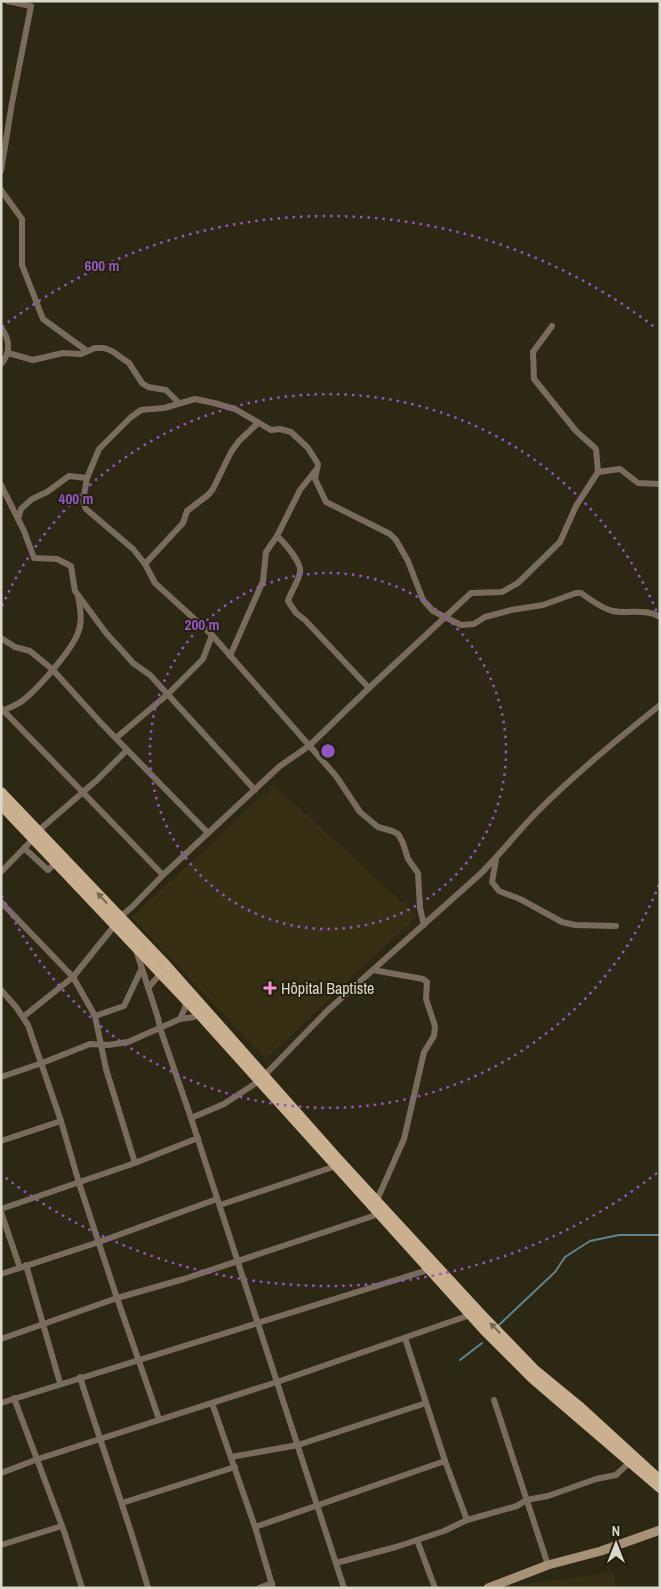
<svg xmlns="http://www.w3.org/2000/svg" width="661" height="1589" font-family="'Archivo Narrow',sans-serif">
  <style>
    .built { fill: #362f13 }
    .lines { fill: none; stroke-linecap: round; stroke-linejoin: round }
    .stream { stroke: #628390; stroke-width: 2 }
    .street { stroke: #796c5c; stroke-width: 6 }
    .secondary { stroke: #a79278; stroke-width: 9 }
    .primary { stroke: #cab08e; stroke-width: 10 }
    .oneway { fill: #76684c }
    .ring { fill: none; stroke: #9357c2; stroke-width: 2.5; stroke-dasharray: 2.5 5 }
    .poi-dot { fill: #f491d4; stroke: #231f0a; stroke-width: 2 }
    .labels { text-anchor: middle; stroke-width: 4; stroke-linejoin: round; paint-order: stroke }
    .poi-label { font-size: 16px; fill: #dbd9cc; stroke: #231f0a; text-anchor: start }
    .centre { fill: #9357c2; stroke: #231f0a; stroke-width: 2.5 }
    .ring-label { font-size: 15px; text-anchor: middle; font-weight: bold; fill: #9357c2; stroke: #231f0a; stroke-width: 4; stroke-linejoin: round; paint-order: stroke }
  </style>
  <rect width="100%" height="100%" fill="#2d2814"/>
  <g class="built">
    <polygon points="274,785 417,916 266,1059 132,917"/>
    <polygon points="614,1572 616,1588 505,1588 505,1587"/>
  </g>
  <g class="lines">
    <g class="stream">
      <polyline points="499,1325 555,1272 565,1257 590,1241 619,1235 660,1235"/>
      <polyline points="460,1360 482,1343"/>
    </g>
    <g class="street">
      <polyline points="1,171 12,103 31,6 7,1"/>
      <polyline points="1,190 22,219 22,265 43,319 87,351"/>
      <polyline points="552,326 533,352 534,379 576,431 596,449 598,472"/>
      <path d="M 1,328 C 10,339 11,353 1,364"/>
      <polyline points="8,353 33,360 63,353 81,354 95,348 104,348 112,351 129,363 142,383 148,387 166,390 179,403"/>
      <path d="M 315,471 L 300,490 L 277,536 C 284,542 302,563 300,572 C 299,581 290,593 288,601 L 296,613 L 305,620 L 369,688"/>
      <polyline points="1,485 24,531 34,558 57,559 71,566 75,591 106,633 126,655 133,663 150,675 255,790"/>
      <polyline points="18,519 21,509 32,499 47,492 69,476 87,478"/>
      <polyline points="145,564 183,523 187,511 208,495 213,489 231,452 239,441 258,423"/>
      <polyline points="1,638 15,647 30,651 52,669 101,723 208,833"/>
      <polyline points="230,656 263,581 266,552 277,536"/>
      <polyline points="1,708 163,875"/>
      <path d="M 1,712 C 8,708 15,706 22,701 C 37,690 71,651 78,633 C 83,621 80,608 78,595"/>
      <polyline points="116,738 168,694 203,659 212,635"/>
      <polyline points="38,831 97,780 127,750"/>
      <polyline points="24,848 48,870 57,862"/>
      <polyline points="496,860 492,882 499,891 520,899 562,922 575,925 616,926"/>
      <polyline points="1,872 33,839"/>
      <polyline points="1,902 73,977 95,1016 106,1069 135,1163"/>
      <path d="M 424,925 L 420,908 L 418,873 L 408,859 L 403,843 L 398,834 L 392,831 L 378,827 L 360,812 L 336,776 L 212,635 L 155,583 L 145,564 L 133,549 L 86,509 L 83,501 L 87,478 L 99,449 L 130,418 L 141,410 L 164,408 L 195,399 L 214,403 L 235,409 L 271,430 L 280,429 L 291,432 L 308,448 L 318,464 L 315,479 L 326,502 L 390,534 L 396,540 L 408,561 L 423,600 L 433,611 L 461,625 L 474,624 L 485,617 L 511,610 L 543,605 L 576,593 L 581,593 C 590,599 602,609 613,611 C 629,614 646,608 660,617"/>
      <polyline points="136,950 158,1018 160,1028 191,1118 344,1588"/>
      <polyline points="373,970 423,979 427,982 426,999 435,1026 434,1036 424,1052 404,1139 377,1200"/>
      <polyline points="148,988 162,972"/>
      <polyline points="1,990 16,1007 28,1025 61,1121 79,1183 117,1298 159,1419"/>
      <polyline points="95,1016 124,1006 141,970"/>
      <polyline points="23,1017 73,977 115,925 120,917 132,907 163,875 280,766 309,746 369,688 471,593 502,592 518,583 560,542 576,506 598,472 620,469 638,483 660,484"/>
      <polyline points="180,1019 185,1008 186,999"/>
      <polyline points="1,1077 42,1063 90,1044 108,1045 128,1042 180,1019 194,1017 199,1014"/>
      <path d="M 191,1118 L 224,1104 L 259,1081 L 328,1010 L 478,876 C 499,856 517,832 538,811 C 576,773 618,739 660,705"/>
      <polyline points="1,1141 61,1121"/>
      <polyline points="220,1205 336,1166"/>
      <polyline points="1,1209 135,1163 198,1138"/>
      <polyline points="1,1212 20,1268"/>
      <polyline points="26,1265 60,1383"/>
      <polyline points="1,1274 99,1242 217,1199"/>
      <polyline points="405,1338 445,1461 467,1520"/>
      <polyline points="1,1339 117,1298 184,1279 379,1214"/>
      <path d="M 80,1377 C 102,1448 128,1517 148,1588"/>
      <polyline points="14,1398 65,1534 82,1588"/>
      <polyline points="494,1400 548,1565"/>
      <polyline points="1,1403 428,1270"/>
      <polyline points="212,1403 255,1527 273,1588"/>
      <polyline points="231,1457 298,1445 426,1403"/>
      <polyline points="1,1473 38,1459 277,1382 470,1315"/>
      <polyline points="122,1503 235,1467"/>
      <polyline points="255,1527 445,1461"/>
      <polyline points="417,1540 435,1588"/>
      <polyline points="1,1545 62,1526"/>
      <polyline points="336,1563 396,1547 444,1531 467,1520 517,1506 526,1500 548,1496 596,1479 616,1475 630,1462"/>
      <polyline points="259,1588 272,1583"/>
    </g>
    <polyline class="secondary" points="488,1588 548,1565 601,1551 660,1530"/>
    <g class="primary">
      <polyline points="1,792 166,965 338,1159 479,1312 534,1369 579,1406 660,1480"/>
      <polyline points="1,805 199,1014 484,1330 533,1379 660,1488"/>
    </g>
  </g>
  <defs><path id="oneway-solid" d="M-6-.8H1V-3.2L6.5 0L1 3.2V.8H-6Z" transform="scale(1.25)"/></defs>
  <g class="oneway">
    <use href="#oneway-solid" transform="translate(102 898) rotate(-133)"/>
    <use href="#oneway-solid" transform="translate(495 1328) rotate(-134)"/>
  </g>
  <g class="ring">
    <circle cx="328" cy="751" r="178"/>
    <path d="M659 885A357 357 0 0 1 2 896M2 606A357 357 0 0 1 659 617"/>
    <path d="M657 1173A535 535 0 0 1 2 1175M2 327A535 535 0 0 1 657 329"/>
  </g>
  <path class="poi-dot" d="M267.5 980.5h5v5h5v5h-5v5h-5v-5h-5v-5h5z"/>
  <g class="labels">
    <g class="poi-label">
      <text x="281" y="994">Hôpital Baptiste</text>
    </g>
  </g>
  <circle cx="328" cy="751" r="8" class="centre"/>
  <g class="ring-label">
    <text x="102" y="271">600 m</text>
    <text x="76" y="504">400 m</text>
    <text x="202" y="630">200 m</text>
  </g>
  <rect width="661" height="1589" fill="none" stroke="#dbd9cc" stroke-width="5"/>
  <g transform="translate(616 1544)" stroke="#231f0a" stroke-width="4" paint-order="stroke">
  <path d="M0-4L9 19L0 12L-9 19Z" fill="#dbd9cc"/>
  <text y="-8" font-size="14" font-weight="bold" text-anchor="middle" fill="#dbd9cc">N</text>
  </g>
</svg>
